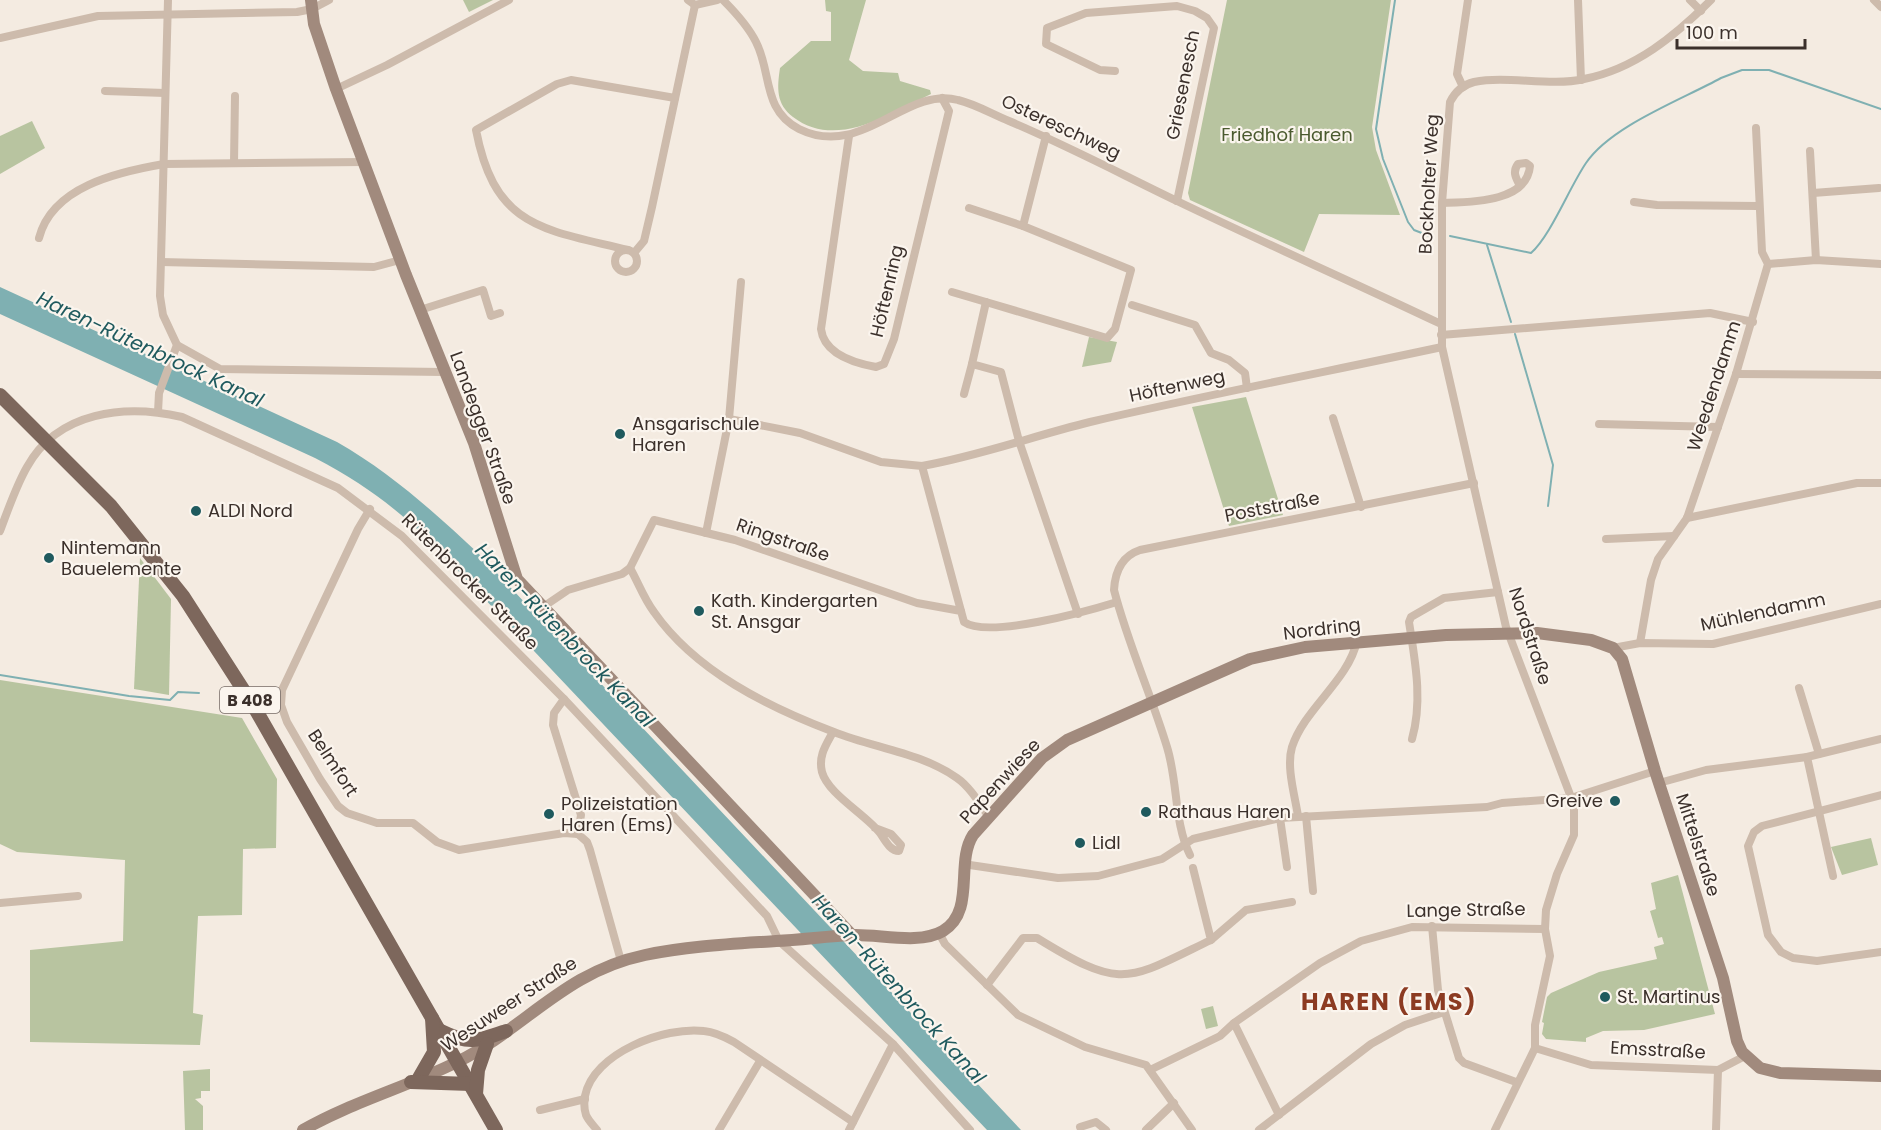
<svg xmlns="http://www.w3.org/2000/svg" width="1881" height="1130" font-family="Poppins,sans-serif">
  <style>
    .green { fill: #b8c4a0 }
    .water { fill: #7fb0b2 }
    .lines { fill: none; stroke-linecap: round; stroke-linejoin: round }
    .stream { stroke: #7fb0b2; stroke-width: 2 }
    .street { stroke: #cdbbac; stroke-width: 8 }
    .secondary { stroke: #a18a7d; stroke-width: 12 }
    .primary { stroke: #7d675c; stroke-width: 14 }
    .poi-dot { fill: #1f5a5e; stroke: #fbf5ee; stroke-width: 2 }
    .labels { text-anchor: middle; stroke-width: 4.5; stroke-linejoin: round; paint-order: stroke }
    .shield { fill: #fbf5ee; stroke: #756b66; stroke-width: 1.5 }
    .shield-label { font-size: 16px; font-weight: bold; fill: #3b302b }
    .street-label { font-size: 18px; fill: #3b302b; stroke: #fbf5ee }
    .park-label { font-size: 18px; fill: #4a5a2e; stroke: #fbf5ee }
    .poi-label { font-size: 18px; fill: #3b302b; stroke: #fbf5ee; text-anchor: start }
    .water-label { font-size: 20px; font-style: italic; fill: #1f5a5e; stroke: #fbf5ee }
    .district-label { font-size: 24px; font-weight: bold; letter-spacing: 1.5px; fill: #8c3b22; stroke: #fbf5ee }
  </style>
  <rect width="100%" height="100%" fill="#f4ebe1"/>
  <g class="green">
    <polygon points="463,0 493,0 469,12"/>
    <path d="M 825,0 L 866,0 L 849,60 L 863,71 L 898,73 L 900,81 L 930,90 L 931,94 C 890,114 836,150 793,117 C 776,104 777,88 780,68 L 811,41 L 831,41 L 831,12 L 826,11 Z"/>
    <polygon points="1227,0 1391,0 1372,127 1376,150 1400,215 1319,214 1304,252 1190,200 1188,193"/>
    <polygon points="32,121 45,148 0,174 0,136"/>
    <polygon points="1089,337 1117,342 1111,362 1082,367"/>
    <polygon points="1246,397 1283,515 1229,526 1192,407"/>
    <polygon points="140,558 171,599 169,695 134,689"/>
    <polygon points="0,680 242,718 277,779 276,848 243,849 242,915 198,916 193,1013 203,1015 200,1045 30,1042 30,950 123,941 125,860 17,852 0,844"/>
    <polygon points="1871,838 1878,865 1842,875 1831,847"/>
    <polygon points="1678,875 1715,1014 1644,1030 1603,1031 1586,1038 1586,1042 1546,1039 1542,1034 1544,1023 1542,1022 1547,997 1551,993 1599,972 1657,959 1654,947 1664,944 1662,937 1658,938 1650,911 1656,909 1651,883"/>
    <polygon points="1213,1006 1218,1026 1206,1029 1201,1009"/>
    <polygon points="210,1069 210,1091 201,1091 201,1098 195,1099 203,1106 203,1130 185,1130 183,1071"/>
  </g>
  <path class="water" d="M 0,287 L 337,442 C 391,473 434,512 479,554 L 1021,1130 L 987,1130 L 429,540 C 391,504 362,483 315,458 L 0,314 Z"/>
  <g class="lines">
    <g class="stream">
      <polyline points="1395,0 1376,129 1383,159 1408,222 1414,230 1432,237"/>
      <path d="M 1450,236 L 1531,253 C 1551,235 1569,188 1586,163 C 1611,126 1681,100 1721,78 L 1742,70 L 1769,70 L 1881,109"/>
      <polyline points="1487,245 1511,322"/>
      <polyline points="1515,334 1553,465 1548,506"/>
      <polyline points="0,675 129,696 170,700 178,692 199,693"/>
    </g>
    <g class="street">
      <polyline points="688,0 695,5 717,0"/>
      <path d="M 723,0 C 736,13 748,26 756,42 C 772,73 762,110 799,129 C 862,160 905,86 958,100 C 975,104 992,114 1009,121 C 1066,145 1121,174 1177,201 C 1264,243 1353,282 1441,324"/>
      <polyline points="1578,0 1581,80"/>
      <polyline points="1690,0 1701,11"/>
      <polyline points="1874,0 1881,7"/>
      <polyline points="0,38 98,16 297,12 312,9 329,0"/>
      <polyline points="1115,71 1100,70 1046,44 1047,28 1086,13 1177,6 1195,11 1207,18 1214,28 1177,201"/>
      <polyline points="1463,87 1457,74 1468,0"/>
      <polyline points="336,89 387,65 509,0"/>
      <polyline points="105,91 165,93"/>
      <path d="M 849,136 L 821,329 C 824,354 854,363 876,367 L 884,364 L 894,339 L 949,111 L 942,98"/>
      <polyline points="1046,136 1023,226 1131,270 1115,329 1107,338 986,302 972,364 1001,372 1019,441 1078,614"/>
      <polyline points="1810,151 1816,260"/>
      <polyline points="234,163 235,96"/>
      <polyline points="1813,193 1879,188"/>
      <polyline points="1634,202 1657,205 1758,206"/>
      <path d="M 1442,203 C 1469,202 1527,203 1530,166 L 1526,163 L 1518,164 C 1512,172 1516,178 1520,186"/>
      <polyline points="969,208 1023,226"/>
      <path d="M 39,238 C 52,187 117,172 164,164 L 364,162"/>
      <circle cx="626" cy="261" r="11"/>
      <path d="M 628,250 C 544,229 495,229 476,130 L 557,84 L 571,80 L 675,98"/>
      <polyline points="634,253 644,241 652,207 695,5"/>
      <polyline points="161,262 374,267 400,260"/>
      <polyline points="1768,264 1816,260 1881,264"/>
      <polyline points="952,292 986,302"/>
      <polyline points="1132,305 1195,325 1211,353 1229,360 1245,373 1247,388"/>
      <polyline points="420,310 483,290 491,316 500,313"/>
      <polyline points="1441,335 1710,313 1753,322"/>
      <polyline points="177,345 220,369 443,372"/>
      <polyline points="1736,374 1881,375"/>
      <polyline points="964,394 972,364"/>
      <polyline points="158,412 159,393 177,345 163,315 160,296 168,0"/>
      <polyline points="1333,418 1361,507"/>
      <polyline points="729,419 741,282"/>
      <polyline points="1599,424 1718,427"/>
      <path d="M 922,466 C 979,456 1033,436 1090,422 C 1207,395 1325,372 1442,347"/>
      <polyline points="370,509 358,529 282,690 281,705 287,722 320,779 338,806 347,813 377,823 413,823 437,842 459,850 564,833 578,834"/>
      <polyline points="1687,518 1857,483 1881,483"/>
      <path d="M 0,531 C 8,510 16,486 27,467 C 58,411 125,404 182,417 L 338,488 L 402,536 L 564,699 L 767,916 L 779,941 L 893,1044 L 970,1130"/>
      <polyline points="706,533 729,419 800,433 881,462 922,466 961,611"/>
      <polyline points="1606,539 1674,536"/>
      <path d="M 630,568 C 638,582 644,599 654,612 C 695,671 768,707 834,732 C 874,748 922,753 957,778 C 970,787 980,804 989,817"/>
      <path d="M 543,607 L 568,590 L 622,574 L 630,568 L 654,520 L 735,540 L 917,603 L 961,611 L 964,622 C 988,639 1088,611 1117,602"/>
      <polyline points="1640,643 1651,580 1658,559 1687,518 1736,374 1768,264 1762,252 1756,128"/>
      <polyline points="1613,648 1640,643 1713,644 1881,604"/>
      <polyline points="1799,688 1819,754"/>
      <polyline points="564,699 554,713 553,725 581,815 578,834 587,842 590,850 621,961"/>
      <path d="M 833,732 C 826,745 818,756 822,772 C 828,794 865,814 880,833 C 885,840 890,851 899,851 L 901,845 L 891,834 L 875,828"/>
      <path d="M 1412,739 C 1423,700 1415,661 1409,622 L 1411,617 L 1444,598 L 1498,592"/>
      <polyline points="1807,757 1833,876"/>
      <polyline points="1659,783 1706,770 1807,757 1881,739"/>
      <polyline points="1881,795 1762,826 1754,832 1748,846 1768,935 1781,952 1793,958 1817,961 1881,952"/>
      <path d="M 1298,816 C 1295,796 1286,767 1292,747 C 1305,708 1348,681 1357,641"/>
      <polyline points="1306,816 1313,891"/>
      <polyline points="1280,818 1287,867"/>
      <path d="M 1190,855 C 1174,823 1178,782 1167,747 C 1151,694 1128,644 1114,590 C 1115,572 1122,556 1140,550 L 1474,483"/>
      <polyline points="963,864 1058,878 1098,876 1162,859 1193,839 1280,818 1487,807 1502,803 1571,798 1655,771"/>
      <polyline points="0,903 78,896"/>
      <polyline points="1432,926 1438,990 1459,1058 1464,1063 1516,1082"/>
      <polyline points="939,933 945,944 1018,1015 1085,1047 1146,1065 1192,1130"/>
      <polyline points="1211,940 1246,910 1292,902"/>
      <path d="M 987,985 L 1023,938 L 1037,938 C 1123,991 1126,981 1211,940 L 1193,868"/>
      <polyline points="1234,1023 1279,1115"/>
      <polyline points="1535,1048 1591,1065 1718,1070 1745,1056"/>
      <polyline points="1150,1070 1220,1036 1234,1023 1320,963 1361,941 1412,927 1545,929"/>
      <polyline points="540,1110 585,1099"/>
      <polyline points="1080,1127 1096,1122 1106,1130"/>
      <path d="M 597,1130 C 593,1125 588,1120 586,1115 C 584,1109 584,1102 585,1096 C 593,1053 665,1026 704,1031 C 715,1032 725,1037 734,1042 L 853,1122"/>
      <polyline points="719,1130 760,1061"/>
      <polyline points="849,1130 893,1044"/>
      <polyline points="1146,1130 1174,1103"/>
      <polyline points="1259,1130 1371,1044 1405,1025 1444,1012"/>
      <path d="M 1495,1130 L 1535,1048 L 1535,1025 L 1550,956 L 1545,929 L 1546,910 L 1557,874 L 1574,835 L 1574,805 L 1506,627 L 1442,347 L 1442,203 L 1450,102 C 1455,92 1462,85 1474,82 C 1508,75 1549,87 1584,79 C 1635,69 1675,36 1711,0"/>
      <polyline points="1716,1130 1718,1070"/>
    </g>
    <g class="secondary">
      <polyline points="311,0 314,24 336,89 406,275 474,443 517,579 852,935"/>
      <path d="M 303,1130 C 352,1102 407,1087 457,1062 C 526,1028 564,972 645,955 C 688,946 732,944 776,941 C 802,940 827,936 853,935 C 880,934 919,945 943,931 C 976,911 955,863 973,835 L 1042,758 L 1067,740 L 1250,659 L 1305,647 L 1446,635 L 1537,633 L 1591,640 L 1613,648 L 1622,659 L 1655,771 L 1723,978 L 1737,1041 L 1742,1052 L 1760,1068 L 1780,1073 L 1881,1076"/>
    </g>
    <g class="primary">
      <polyline points="0,395 111,506 183,596 253,705 496,1130"/>
      <path d="M 441,1031 C 469,1045 478,1041 506,1031"/>
      <polyline points="419,1078 434,1052 432,1018"/>
      <polyline points="411,1082 471,1084"/>
      <polyline points="476,1094 478,1070 487,1044"/>
    </g>
  </g>
  <g class="poi-dot">
    <circle cx="620" cy="434" r="6"/>
    <circle cx="196" cy="511" r="6"/>
    <circle cx="49" cy="558" r="6"/>
    <circle cx="699" cy="611" r="6"/>
    <circle cx="1615" cy="801" r="6"/>
    <circle cx="1146" cy="812" r="6"/>
    <circle cx="549" cy="814" r="6"/>
    <circle cx="1080" cy="843" r="6"/>
    <circle cx="1605" cy="997" r="6"/>
  </g>
  <g class="labels">
    <rect class="shield" x="220" y="687" width="60" height="26" rx="4.5"/>
    <g class="shield-label">
      <text x="250" y="706">B 408</text>
    </g>
    <g class="street-label">
      <text transform="translate(1183 85) rotate(-79)" y="6">Griesenesch</text>
      <text transform="translate(1061 127) rotate(25)" y="6">Ostereschweg</text>
      <text transform="translate(1429 184) rotate(-87)" y="6">Bockholter Weg</text>
      <text transform="translate(887 291) rotate(-77)" y="6">Höftenring</text>
      <text transform="translate(1177 386) rotate(-12)" y="6">Höftenweg</text>
      <text transform="translate(1714 386) rotate(-72)" y="6">Weedendamm</text>
      <text transform="translate(483 428) rotate(70)" y="6">Landegger Straße</text>
      <text transform="translate(1272 507) rotate(-11)" y="6">Poststraße</text>
      <text transform="translate(783 540) rotate(19)" y="6">Ringstraße</text>
      <text transform="translate(470 582) rotate(45)" y="6">Rütenbrocker Straße</text>
      <text transform="translate(1763 612) rotate(-12)" y="6">Mühlendamm</text>
      <text transform="translate(1322 629) rotate(-7)" y="6">Nordring</text>
      <text transform="translate(1530 636) rotate(72)" y="6">Nordstraße</text>
      <text transform="translate(333 763) rotate(57)" y="6">Belmfort</text>
      <text transform="translate(1000 781) rotate(-47)" y="6">Papenwiese</text>
      <text transform="translate(1698 845) rotate(72)" y="6">Mittelstraße</text>
      <text transform="translate(1466 910) rotate(-1)" y="6">Lange Straße</text>
      <text transform="translate(509 1004) rotate(-33)" y="6">Wesuweer Straße</text>
      <text transform="translate(1658 1050) rotate(3)" y="6">Emsstraße</text>
    </g>
    <g class="park-label">
      <text x="1287" y="141">Friedhof Haren</text>
    </g>
    <g class="poi-label">
      <text x="632" y="430">Ansgarischule<tspan x="632" dy="21">Haren</tspan></text>
      <text x="208" y="517">ALDI Nord</text>
      <text x="61" y="554">Nintemann<tspan x="61" dy="21">Bauelemente</tspan></text>
      <text x="711" y="607">Kath. Kindergarten<tspan x="711" dy="21">St. Ansgar</tspan></text>
      <text x="1603" y="807" text-anchor="end">Greive</text>
      <text x="561" y="810">Polizeistation<tspan x="561" dy="21">Haren (Ems)</tspan></text>
      <text x="1158" y="818">Rathaus Haren</text>
      <text x="1092" y="849">Lidl</text>
      <text x="1617" y="1003">St. Martinus</text>
    </g>
    <g class="water-label">
      <text transform="translate(150 349) rotate(25)" y="7">Haren-Rütenbrock Kanal</text>
      <text transform="translate(565 635) rotate(46)" y="7">Haren-Rütenbrock Kanal</text>
      <text transform="translate(899 989) rotate(48)" y="7">Haren-Rütenbrock Kanal</text>
    </g>
    <g class="district-label">
      <text x="1389" y="1010">HAREN (EMS)</text>
    </g>
  </g>
  <path d="M1677 39v9h128v-9" fill="none" stroke="#3b302b" stroke-width="3"/>
  <text x="1686" y="39" font-size="18" fill="#3b302b" stroke="#fbf5ee" stroke-width="4.5" paint-order="stroke">100 m</text>
</svg>
